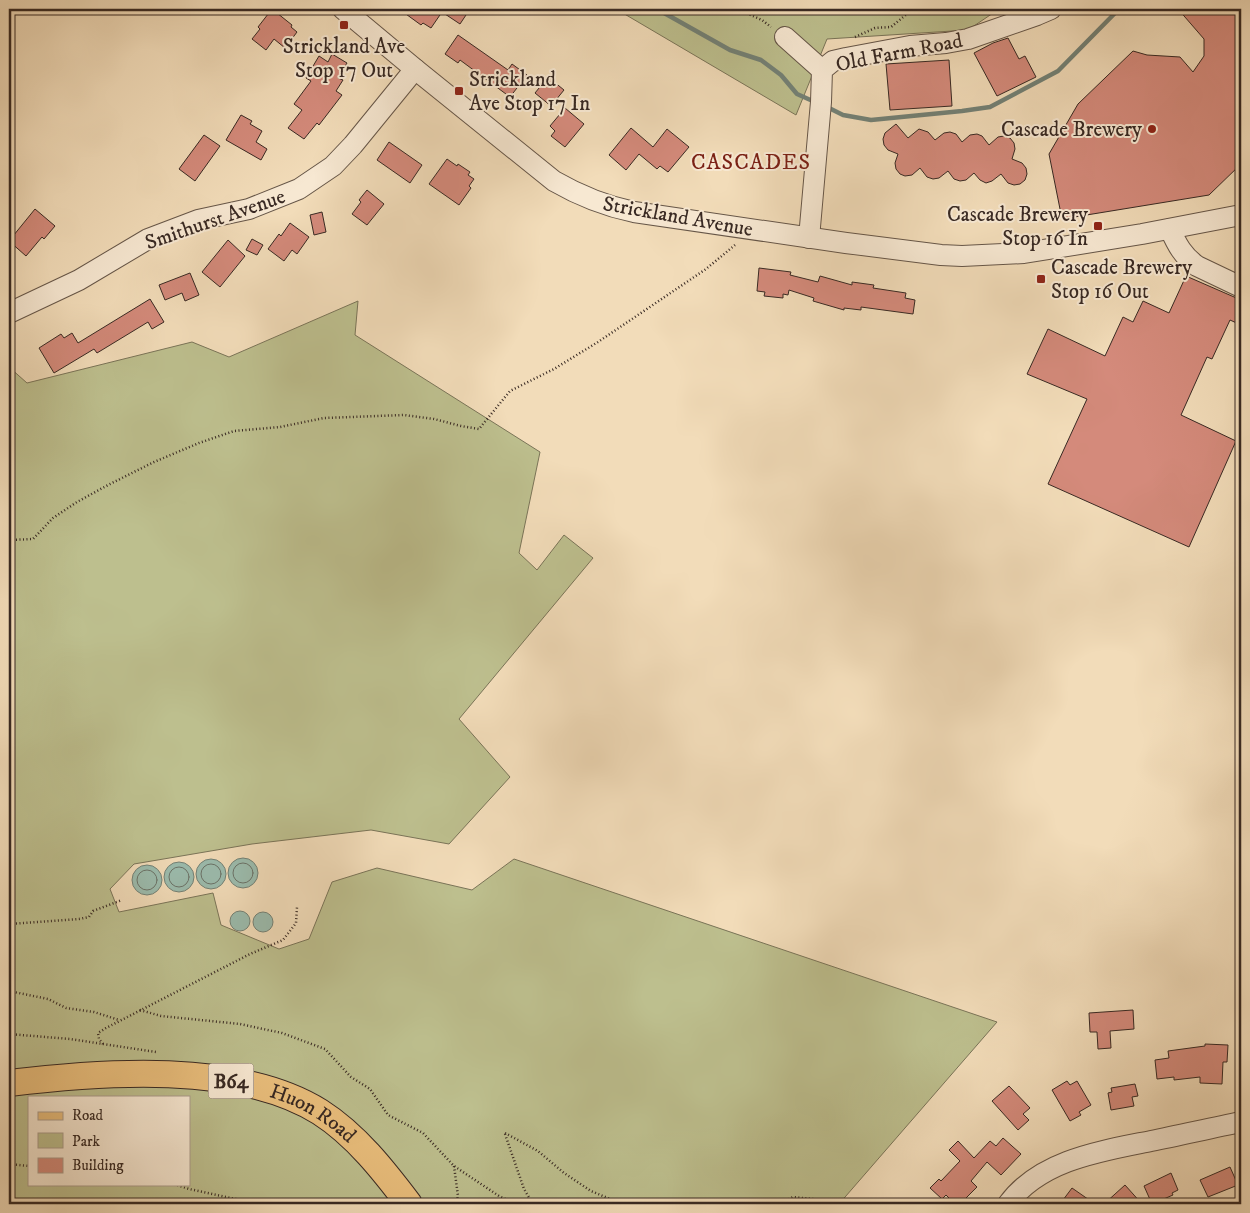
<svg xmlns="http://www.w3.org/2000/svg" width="1250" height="1213" font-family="'IM FELL DW Pica',serif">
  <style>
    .green { fill: #bdbf8e; stroke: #7a7458; fill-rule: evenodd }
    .water { fill: #9bbcae; stroke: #738176 }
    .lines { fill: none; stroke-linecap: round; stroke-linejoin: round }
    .shore { stroke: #6a7268; stroke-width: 1 }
    .stream { stroke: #738176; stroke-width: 4.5 }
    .building { fill: #d48a7b; stroke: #382923 }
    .minor-casing { stroke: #665648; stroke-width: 22 }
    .major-casing { stroke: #382923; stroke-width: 28 }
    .path { stroke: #382923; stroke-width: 2.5; stroke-dasharray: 1 2.5; stroke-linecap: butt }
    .minor { stroke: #f7e8d2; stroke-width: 20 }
    .major { stroke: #e9be7c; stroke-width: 26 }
    .poi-dot { fill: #8f2418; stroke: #f7e8d2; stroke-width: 2 }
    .labels { text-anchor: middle; stroke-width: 4; stroke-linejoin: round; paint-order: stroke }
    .shield { fill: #f7e8d2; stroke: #716258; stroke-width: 1 }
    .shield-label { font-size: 20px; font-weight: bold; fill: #382923 }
    .poi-label { font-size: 21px; fill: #382923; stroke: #f7e8d2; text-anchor: start }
    .street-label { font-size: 21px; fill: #382923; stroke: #f7e8d2 }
    .neighbourhood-label { font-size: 22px; letter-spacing: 1px; fill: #7a1f14; stroke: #f7e8d2 }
  </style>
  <rect width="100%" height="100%" fill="#f2dcb9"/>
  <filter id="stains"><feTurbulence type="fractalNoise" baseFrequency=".004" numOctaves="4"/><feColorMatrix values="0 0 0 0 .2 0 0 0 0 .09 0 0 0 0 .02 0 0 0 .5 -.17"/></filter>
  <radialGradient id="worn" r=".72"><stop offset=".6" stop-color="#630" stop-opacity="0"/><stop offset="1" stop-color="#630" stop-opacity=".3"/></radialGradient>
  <g class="green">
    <polygon points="616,9 999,9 968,30 827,39 796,115"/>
    <path d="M 358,301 L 355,335 L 540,452 L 519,553 L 537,570 L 564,535 L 593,558 L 459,719 L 510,777 L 449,844 L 371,830 L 252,844 L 134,864 L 110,889 L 119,912 L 213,893 L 221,925 L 279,949 L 309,939 L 332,882 L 377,868 L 472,890 L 514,859 L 997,1022 L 839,1204 L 9,1204 L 9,367 L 27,383 L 192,342 L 229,357 ZM 29,1097 L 189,1097 L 189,1184 L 29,1184 Z"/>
  </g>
  <g class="water">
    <circle cx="243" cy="873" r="15"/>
    <circle cx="211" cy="874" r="15"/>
    <circle cx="179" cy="877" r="15"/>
    <circle cx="147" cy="880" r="15"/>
    <circle cx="240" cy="921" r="10"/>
    <circle cx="263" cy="922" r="10"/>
  </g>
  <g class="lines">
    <g class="shore">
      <circle cx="243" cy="873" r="10"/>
      <circle cx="211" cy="874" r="10"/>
      <circle cx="179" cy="877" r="10"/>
      <circle cx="147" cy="880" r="10"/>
    </g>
    <g class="stream">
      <polyline points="657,9 730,50 761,60 781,75 797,94 815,102"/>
      <polyline points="827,107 843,115 871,120 962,111 990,107 1058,71 1119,9"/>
    </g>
  </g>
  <g class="building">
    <polygon points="272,9 292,25 291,27 297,32 285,48 274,39 266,50 252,39 260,29 258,27"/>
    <polygon points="399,9 470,9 460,24 442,12 431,28 423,23 421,25"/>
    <polygon points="1178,9 1241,9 1241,164 1209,195 1062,219 1049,154 1078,104 1133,51 1147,55 1180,57 1193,72 1204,56 1204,39"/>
    <polygon points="458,35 508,70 512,64 527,75 510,97 460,60 458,63 445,54"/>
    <polygon points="1008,38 1019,59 1025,56 1036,77 997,96 974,53 993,43"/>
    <polygon points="332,54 347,63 338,78 343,80 336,91 342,95 319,125 317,123 304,139 288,128 302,110 294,104 311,81 306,78 319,56 328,62"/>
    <polygon points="949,60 952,106 890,110 886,64"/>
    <polygon points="548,77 564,90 551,106 535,93"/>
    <polygon points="565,108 584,124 565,147 551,136 555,131 550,126"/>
    <polygon points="241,115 252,121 250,124 262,131 256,142 267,149 261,160 226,140"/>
    <polygon points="896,124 908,138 919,129 928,132 935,140 944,133 950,132 956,134 962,142 970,135 977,134 982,136 989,145 998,137 1004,136 1010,138 1014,143 1015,149 1012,159 1022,163 1026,168 1027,174 1025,180 1020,184 1014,185 1008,183 1001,174 992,181 986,183 980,180 974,173 966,180 960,181 954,179 948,171 939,178 933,179 927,177 920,168 912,175 905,176 900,174 896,169 895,163 898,154 888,150 884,145 883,139 885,133"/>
    <polygon points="631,128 653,147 667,129 689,147 668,172 660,166 657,169 639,154 626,170 609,155"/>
    <polygon points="204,135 220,146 195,181 179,169"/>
    <polygon points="389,142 422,165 410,183 377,160"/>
    <polygon points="447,159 457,166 458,164 470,172 468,175 474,179 469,186 471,188 459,205 429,184"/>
    <polygon points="367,190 384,204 367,225 352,214 361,202 359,200"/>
    <polygon points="35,209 55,226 44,239 42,237 26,256 9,241"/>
    <polygon points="322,212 326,232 314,235 310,215"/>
    <polygon points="290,223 309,237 297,254 292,250 284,261 268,249 279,234 281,236"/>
    <polygon points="252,239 263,245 257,255 246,250"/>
    <polygon points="228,240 245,256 220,287 202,272"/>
    <polygon points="759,268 791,272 790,275 818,282 820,276 852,285 852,282 874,285 873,288 906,293 905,298 915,300 913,314 861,307 861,310 844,308 844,310 813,301 814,298 789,290 788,295 783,294 783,298 764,296 765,292 757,291"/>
    <polygon points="190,273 199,295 185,301 182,293 165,300 159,285"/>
    <polygon points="1186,276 1241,300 1241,325 1230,320 1212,359 1207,357 1181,415 1236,441 1189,547 1048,484 1087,399 1027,374 1048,329 1105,356 1123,317 1133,322 1143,301 1169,313"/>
    <polygon points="150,299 164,322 152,329 148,322 97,353 94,349 54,373 39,348 61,334 64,338 72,333 78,343"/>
    <polygon points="1133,1010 1134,1029 1110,1031 1111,1048 1098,1049 1097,1032 1090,1032 1089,1013"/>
    <polygon points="1205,1044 1228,1045 1227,1062 1223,1062 1222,1084 1200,1083 1200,1077 1174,1080 1174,1077 1157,1079 1155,1060 1169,1058 1168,1051 1205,1046"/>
    <polygon points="1067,1081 1070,1085 1077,1081 1091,1105 1079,1112 1081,1115 1070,1121 1052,1090"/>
    <polygon points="1135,1084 1138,1096 1132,1097 1134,1106 1111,1110 1108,1093 1112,1092 1111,1088"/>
    <polygon points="1009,1086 1030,1108 1023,1114 1029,1120 1018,1130 992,1101"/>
    <polygon points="1003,1138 1021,1154 1001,1175 987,1162 971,1181 977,1187 960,1204 955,1204 946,1195 942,1199 930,1188 939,1179 941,1181 960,1161 949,1150 958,1141 974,1158 990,1141 996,1146"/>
    <polygon points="1230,1167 1238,1185 1208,1197 1200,1180"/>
    <polygon points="1171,1173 1178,1190 1172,1193 1173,1195 1152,1204 1144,1186"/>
    <polygon points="1125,1185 1142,1204 1104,1204"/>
    <polygon points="1072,1188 1095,1204 1060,1204"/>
  </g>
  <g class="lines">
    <defs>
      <g id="minor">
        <path d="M 343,9 L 415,69 L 554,181 C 580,196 605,206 634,212 L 846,243 L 941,255 L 962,256 L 1024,253 L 1142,234 L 1241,215"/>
        <polyline points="785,37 822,70"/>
        <path d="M 1170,229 C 1177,245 1183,256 1197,266 L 1241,287"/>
        <polyline points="809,238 821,102 822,70 833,61 846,58 910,46 946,43 968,39 1037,15 1051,9"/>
        <polyline points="9,313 79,280 148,239 198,220 249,209 299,189 333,166 353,145 415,69"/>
        <path d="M 1008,1204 C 1040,1160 1101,1151 1151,1141 C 1181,1135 1211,1128 1241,1122"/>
      </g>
      <g id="major">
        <path id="s1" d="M 9,1083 C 101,1072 239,1061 320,1112 C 356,1135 384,1171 409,1204"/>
      </g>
    </defs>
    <use href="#minor" class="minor-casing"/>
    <use href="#major" class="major-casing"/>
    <g class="path">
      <polyline points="737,9 762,20 771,27"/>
      <polyline points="855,37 875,28 891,27 913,9"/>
      <polyline points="9,540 33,539 53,518 77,502 108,485 154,462 199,443 234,431 280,427 324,418 404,415 434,419 461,426 479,429 510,391 554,369 598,342 706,269 735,245"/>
      <polyline points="9,924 79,919 89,917 93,911 122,900"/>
      <polyline points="9,991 48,999 66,1008 94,1012 119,1020"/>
      <polyline points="140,1010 161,1016 240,1024 282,1033 325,1049 351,1077 370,1089 388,1115 423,1133 454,1166 499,1196 516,1204"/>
      <polyline points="9,1034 70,1039 156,1052"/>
      <polyline points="103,1044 99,1039 98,1033 106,1028 250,954 283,940 296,923 297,907"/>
      <polyline points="505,1133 538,1151 564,1173 591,1191 622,1204"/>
      <polyline points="505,1134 524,1189 533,1204"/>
      <polyline points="9,1164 29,1166"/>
      <polyline points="454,1166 458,1196 456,1204"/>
      <polyline points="174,1184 189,1189 245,1201 251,1204"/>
      <polyline points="779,1204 793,1197 853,1203"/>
    </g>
    <use href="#minor" class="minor"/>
    <use href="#major" class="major"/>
  </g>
  <g class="poi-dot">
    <rect x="339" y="20" width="10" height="10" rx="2.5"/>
    <rect x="454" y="86" width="10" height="10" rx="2.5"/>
    <circle cx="1152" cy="129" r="5"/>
    <rect x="1093" y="221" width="10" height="10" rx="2.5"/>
    <rect x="1036" y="274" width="10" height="10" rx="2.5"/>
  </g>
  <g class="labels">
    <rect class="shield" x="208.5" y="1063.5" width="45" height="35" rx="4"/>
    <g class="shield-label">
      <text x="231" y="1088">B64</text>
    </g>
    <g class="poi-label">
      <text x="344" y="53" text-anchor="middle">Strickland Ave<tspan x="344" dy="24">Stop 17 Out</tspan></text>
      <text x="469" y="86">Strickland<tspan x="469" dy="24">Ave Stop 17 In</tspan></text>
      <text x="1142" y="136" text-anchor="end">Cascade Brewery</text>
      <text x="1088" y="221" text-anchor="end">Cascade Brewery<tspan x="1088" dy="24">Stop 16 In</tspan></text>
      <text x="1051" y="274">Cascade Brewery<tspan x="1051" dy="24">Stop 16 Out</tspan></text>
    </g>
    <g class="street-label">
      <text transform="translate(899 52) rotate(-11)" y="7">Old Farm Road</text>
      <text transform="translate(678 216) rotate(10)" y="7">Strickland Avenue</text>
      <text transform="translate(215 219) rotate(-19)" y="7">Smithurst Avenue</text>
      <text dy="7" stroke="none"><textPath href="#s1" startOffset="312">Huon Road</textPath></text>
    </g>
    <g class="neighbourhood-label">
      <text x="751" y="169">CASCADES</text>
    </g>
  </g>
  <rect width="1250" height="1213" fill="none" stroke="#f2dcb9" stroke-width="30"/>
  <rect x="10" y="10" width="1230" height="1193" fill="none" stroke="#382923" stroke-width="2.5"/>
  <rect x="15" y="15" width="1220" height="1183" fill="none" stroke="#382923"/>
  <rect x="28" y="1096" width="162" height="90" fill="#f7e8d2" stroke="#ab9c8c"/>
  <rect x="38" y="1112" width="25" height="8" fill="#e9be7c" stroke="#ab9c8c"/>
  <text x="72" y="1120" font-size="15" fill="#382923">Road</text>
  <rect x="38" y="1133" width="25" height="15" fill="#bdbf8e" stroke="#ab9c8c"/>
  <text x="72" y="1146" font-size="15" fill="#382923">Park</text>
  <rect x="38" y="1158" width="25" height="15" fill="#d48a7b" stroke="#ab9c8c"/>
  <text x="72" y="1170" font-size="15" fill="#382923">Building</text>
  <rect width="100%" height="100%" filter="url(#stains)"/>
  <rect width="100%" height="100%" fill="url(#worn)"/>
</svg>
